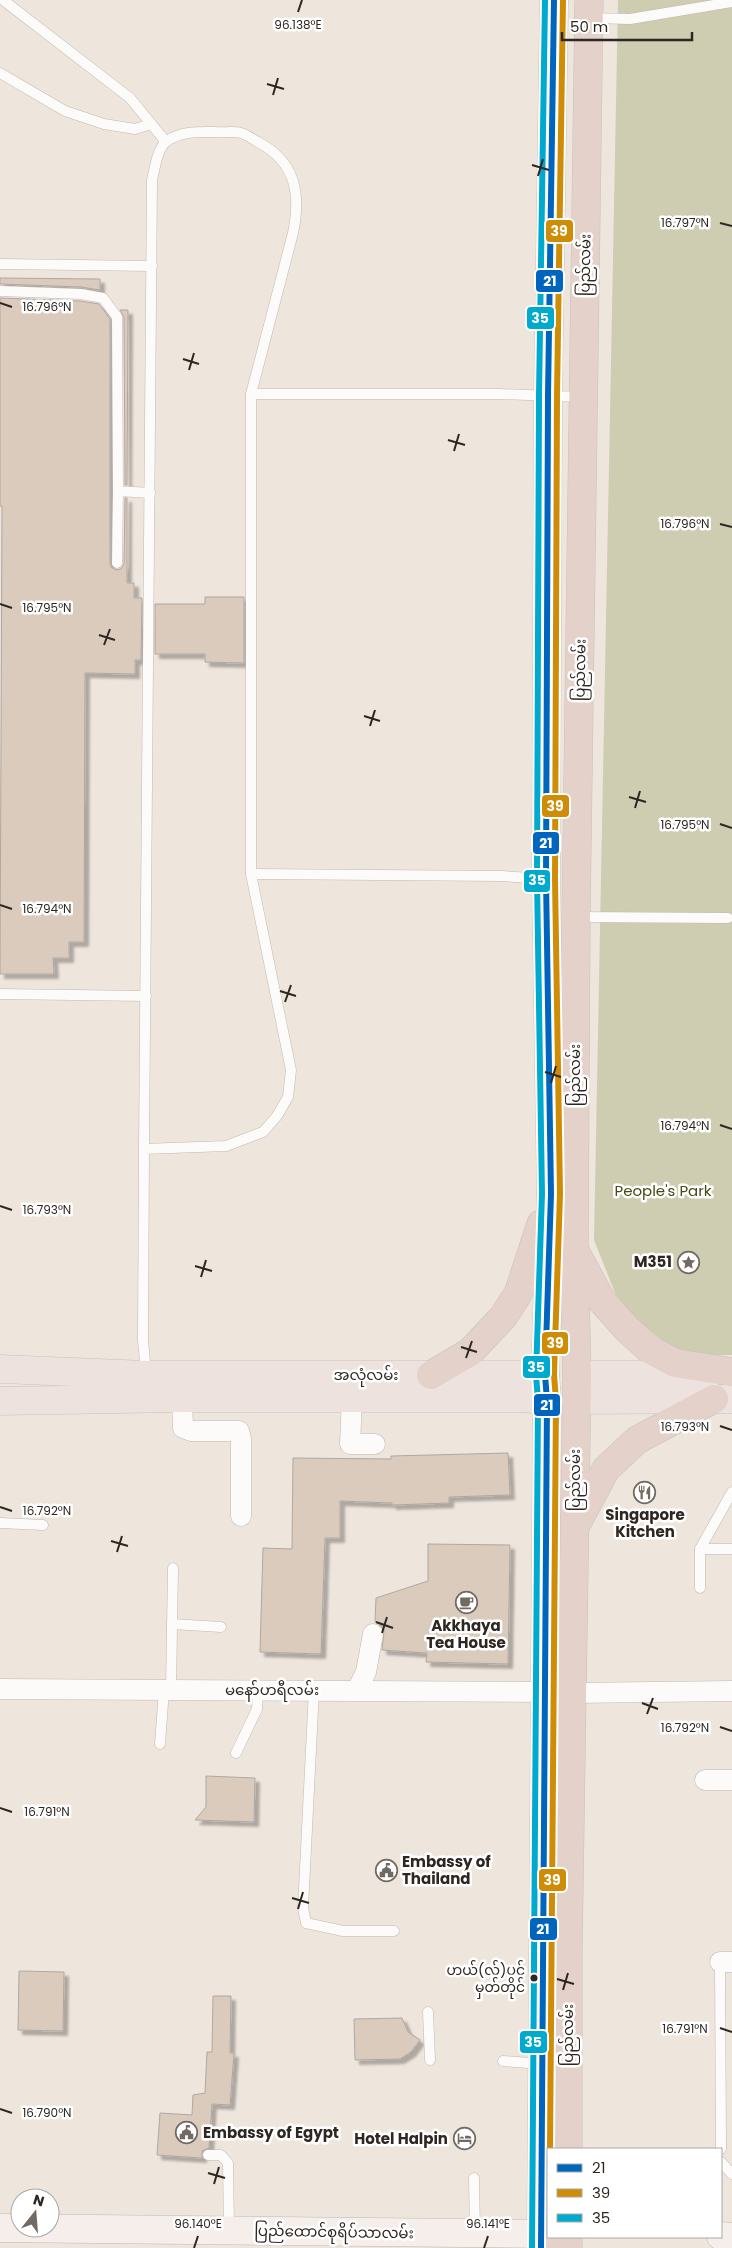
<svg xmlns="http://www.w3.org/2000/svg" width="732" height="2248" font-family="Poppins,'Noto Sans Myanmar',sans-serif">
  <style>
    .park { fill: #cecdb2 }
    .building { fill: #dacbbd; stroke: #afa8a2; filter: url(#shadow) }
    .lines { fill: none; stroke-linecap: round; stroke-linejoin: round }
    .lane-casing { stroke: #c0b9b2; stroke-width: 11 }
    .street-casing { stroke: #c0b9b2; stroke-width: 21 }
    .secondary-casing { stroke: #c0b9b2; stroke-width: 29 }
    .primary-casing { stroke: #c7c2be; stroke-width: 29 }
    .highway-casing { stroke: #c7c2be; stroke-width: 29 }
    .lane { stroke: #fcfbfa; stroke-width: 10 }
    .street { stroke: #fcfbfa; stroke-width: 20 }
    .secondary { stroke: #f5eeeb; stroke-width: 28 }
    .primary { stroke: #ede2de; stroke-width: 28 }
    .highway { stroke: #e3d1ca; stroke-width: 28 }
    .bus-1-casing { stroke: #fff; stroke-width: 10 }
    .bus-2-casing { stroke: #fff; stroke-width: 10 }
    .bus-3-casing { stroke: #fff; stroke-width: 10 }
    .bus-1 { stroke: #0065bd; stroke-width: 6 }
    .bus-2 { stroke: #cf8d07; stroke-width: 6 }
    .bus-3 { stroke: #00a9ce; stroke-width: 6 }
    .ticks { fill: none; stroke: #2e2721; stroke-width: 2 }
    .bus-dot { fill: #2e2721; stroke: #fff; stroke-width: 2 }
    .labels { text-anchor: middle; stroke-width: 5; stroke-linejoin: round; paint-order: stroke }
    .bus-label { font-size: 14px; fill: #2e2721; stroke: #fff; text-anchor: end }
    .street-label { font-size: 15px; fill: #2e2721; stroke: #fff }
    .park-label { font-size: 15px; fill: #464a15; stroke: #fff }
    .poi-label { font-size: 15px; font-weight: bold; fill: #2e2721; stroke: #fff; text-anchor: end }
    .ticks-label { font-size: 12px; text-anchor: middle; fill: #2e2721; stroke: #fff; stroke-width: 5; stroke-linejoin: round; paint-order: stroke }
    .line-badge { stroke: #fff; stroke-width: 2 }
    .badge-label { font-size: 14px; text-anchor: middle; font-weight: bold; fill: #fff }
  </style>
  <defs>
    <filter id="shadow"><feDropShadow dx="4.5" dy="4.5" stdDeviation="1" flood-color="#0004"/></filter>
  </defs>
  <rect width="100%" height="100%" fill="#eee5dc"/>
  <polygon class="park" points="618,0 732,0 732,1355 681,1355 621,1308 594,1240"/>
  <g class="building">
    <polygon points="0,278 100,279 100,290 81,287 0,284"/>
    <polygon points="0,298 80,301 99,304 110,319 110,563 111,567 116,570 121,569 124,564 125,498 127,498 127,583 134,583 134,598 142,598 141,660 135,660 135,674 85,673 84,942 69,942 69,958 53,958 54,974 0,974 2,506 0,506"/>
    <polygon points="120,310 128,310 127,485 125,485 124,317"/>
    <polygon points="205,597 244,597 244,663 205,662 205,654 155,654 155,604 205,604"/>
    <polygon points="508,1453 510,1495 449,1497 449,1503 392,1505 392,1503 340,1501 340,1538 325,1538 321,1654 260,1652 263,1548 292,1549 293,1458 391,1459 391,1456"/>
    <polygon points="428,1544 510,1545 508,1664 426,1662 427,1653 382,1650 384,1630 381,1625 375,1622 376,1598 428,1581"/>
    <polygon points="206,1776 255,1778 254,1822 195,1820 206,1807"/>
    <polygon points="19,1971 64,1972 63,2031 18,2030"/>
    <polygon points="213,1996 231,1996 230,2053 234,2053 230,2105 212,2104 209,2148 202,2151 202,2158 157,2155 160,2113 192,2115 193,2095 205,2093 207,2052 212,2052"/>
    <polygon points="402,2018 408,2032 420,2040 411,2052 400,2059 355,2060 354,2019"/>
  </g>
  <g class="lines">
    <defs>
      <g id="lane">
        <polyline points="3,0 130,98 166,142"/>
        <polyline points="589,18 630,19 732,2"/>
        <polyline points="0,73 65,111 104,124 135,129 151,124"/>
        <polyline points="0,264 152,266"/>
        <polyline points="0,291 81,294 103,298 117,317 118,491 150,493"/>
        <polyline points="251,394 499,394 582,397"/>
        <polyline points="117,563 118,491"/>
        <polyline points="251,874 502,876 545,879"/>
        <polyline points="577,917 728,918"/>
        <polyline points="0,994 146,996"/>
        <path d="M 144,1149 L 226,1146 L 263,1132 L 277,1116 L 288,1097 L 291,1070 L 251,874 L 251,394 L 293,233 C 301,194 296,162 258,142 C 253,139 247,135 241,133 C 233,131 223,133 215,132 C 198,132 182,131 167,141 C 157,148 155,168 152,180 L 144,1149 L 143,1340 L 146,1373"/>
        <polyline points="0,1523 43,1525"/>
        <polyline points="700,1549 732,1549"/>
        <polyline points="700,1588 700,1549 732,1492"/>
        <polyline points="172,1624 221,1627"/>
        <polyline points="171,1690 173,1568"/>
        <polyline points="314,1690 303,1908 306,1923 343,1931 394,1931"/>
        <polyline points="160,1744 164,1690"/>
        <polyline points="236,1753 257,1709 258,1690"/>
        <polyline points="720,1962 721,2149"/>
        <polyline points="428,2012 430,2060"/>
        <polyline points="503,2061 542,2064"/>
        <polyline points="208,2155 221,2155 228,2163 229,2230"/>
        <polyline points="721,2162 732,2174"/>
        <polyline points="474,2178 475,2233"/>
      </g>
      <g id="street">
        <polyline points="182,1398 183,1428 191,1431 239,1431 241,1439 241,1516"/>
        <polyline points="352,1399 350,1444 375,1444"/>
        <polyline points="0,1689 545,1692"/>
        <polyline points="357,1690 366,1672 373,1634"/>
        <polyline points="572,1693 732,1691"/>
        <polyline points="705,1780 732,1780"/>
        <polyline points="720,1962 732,1962"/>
      </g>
      <g id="secondary">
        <polyline points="0,2228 548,2234"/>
        <polyline points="721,2236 732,2237"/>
      </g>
      <g id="primary">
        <polyline points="0,1369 146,1375 545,1375"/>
        <polyline points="577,1375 708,1375"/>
        <polyline points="576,1400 732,1399"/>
        <polyline points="0,1401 182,1398 520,1398 547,1400"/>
      </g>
      <g id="highway">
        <polyline points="576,1253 602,1301 628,1330 649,1349 675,1363 732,1372"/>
        <polyline points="431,1375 470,1352 503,1317 518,1294 541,1224"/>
        <polyline points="577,1523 606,1469 637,1440 714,1399"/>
        <polyline points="568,2149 568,1949 577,1375 574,1249 576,917 589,0"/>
        <polyline points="541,2248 547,1400 545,1375 551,1194 546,879 548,396 554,0"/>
        <polyline points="568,2248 568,2237"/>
      </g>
    </defs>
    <use href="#lane" class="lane-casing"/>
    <use href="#street" class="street-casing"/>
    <use href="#secondary" class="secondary-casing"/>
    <use href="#primary" class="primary-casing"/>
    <use href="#highway" class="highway-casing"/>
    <use href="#lane" class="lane"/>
    <use href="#street" class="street"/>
    <use href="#secondary" class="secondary"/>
    <use href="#primary" class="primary"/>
    <use href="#highway" class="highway"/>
    <defs>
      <polyline id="bus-1" points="541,2248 547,1400 545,1375 551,1194 546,879 548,396 554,0"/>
      <polyline id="bus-2" points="550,2149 556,1400 554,1375 560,1194 555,879 557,396 563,0"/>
      <polyline id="bus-3" points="532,2248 538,1400 536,1375 542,1194 537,879 539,396 545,0"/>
    </defs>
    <use href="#bus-1" class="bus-1-casing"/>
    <use href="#bus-2" class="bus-2-casing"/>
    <use href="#bus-3" class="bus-3-casing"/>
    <use href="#bus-1" class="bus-1"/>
    <use href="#bus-2" class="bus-2"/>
    <use href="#bus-3" class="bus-3"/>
  </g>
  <path class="ticks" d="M 298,12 L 302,0M 267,84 L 284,89M 273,95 L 278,78M 532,165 L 549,170M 538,176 L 543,159M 720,223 L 732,226M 0,303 L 12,307M 183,359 L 199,364M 189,370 L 194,353M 448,440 L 465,445M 454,451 L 459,434M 720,524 L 732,527M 0,604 L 12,608M 99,635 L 115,640M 104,645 L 110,629M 364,716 L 380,721M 370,726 L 375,710M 629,797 L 646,802M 635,808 L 640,791M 720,824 L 732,828M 0,905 L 12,909M 280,991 L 296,996M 285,1002 L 291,985M 545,1072 L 561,1077M 551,1083 L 556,1066M 720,1125 L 732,1129M 0,1206 L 12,1210M 195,1266 L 212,1271M 201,1277 L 206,1260M 461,1347 L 477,1352M 466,1358 L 472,1341M 720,1426 L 732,1430M 0,1507 L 12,1511M 111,1541 L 128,1546M 117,1552 L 122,1536M 376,1622 L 393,1628M 382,1633 L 387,1617M 642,1703 L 658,1709M 647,1714 L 653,1698M 720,1727 L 732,1731M 0,1808 L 12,1812M 292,1898 L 309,1903M 298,1909 L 303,1892M 557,1979 L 574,1984M 563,1990 L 568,1973M 720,2028 L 732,2032M 0,2109 L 12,2113M 208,2173 L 225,2178M 214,2184 L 219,2167M 194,2248 L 198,2236M 484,2248 L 488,2236"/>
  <defs>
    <symbol id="sight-ring" viewBox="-11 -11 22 22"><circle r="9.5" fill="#fff" stroke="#716a62" stroke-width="1.5"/><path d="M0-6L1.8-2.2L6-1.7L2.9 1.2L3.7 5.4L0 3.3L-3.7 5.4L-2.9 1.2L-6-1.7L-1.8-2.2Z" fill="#716a62"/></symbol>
    <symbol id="restaurant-ring" viewBox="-11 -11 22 22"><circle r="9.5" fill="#fff" stroke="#716a62" stroke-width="1.5"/><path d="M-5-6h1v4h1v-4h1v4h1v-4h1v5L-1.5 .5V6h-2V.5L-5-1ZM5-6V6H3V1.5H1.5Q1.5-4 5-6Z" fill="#716a62"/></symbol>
    <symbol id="cafe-ring" viewBox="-11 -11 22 22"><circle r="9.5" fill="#fff" stroke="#716a62" stroke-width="1.5"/><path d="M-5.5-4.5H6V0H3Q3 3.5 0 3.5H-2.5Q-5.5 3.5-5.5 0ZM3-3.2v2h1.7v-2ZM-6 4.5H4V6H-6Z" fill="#716a62"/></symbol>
    <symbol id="civic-ring" viewBox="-11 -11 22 22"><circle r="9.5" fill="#fff" stroke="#716a62" stroke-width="1.5"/><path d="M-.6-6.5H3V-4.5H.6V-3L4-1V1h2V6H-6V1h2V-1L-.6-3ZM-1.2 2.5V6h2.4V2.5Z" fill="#716a62"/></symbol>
    <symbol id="hotel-ring" viewBox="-11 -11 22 22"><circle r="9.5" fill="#fff" stroke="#716a62" stroke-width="1.5"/><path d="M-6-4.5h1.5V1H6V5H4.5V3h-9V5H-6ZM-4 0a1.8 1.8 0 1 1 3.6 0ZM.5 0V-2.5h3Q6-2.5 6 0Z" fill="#716a62"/></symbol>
  </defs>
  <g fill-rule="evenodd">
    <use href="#sight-ring" x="676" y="1250" width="25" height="25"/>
    <use href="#restaurant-ring" x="632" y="1480" width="25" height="25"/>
    <use href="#cafe-ring" x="454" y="1590" width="25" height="25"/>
    <use href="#civic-ring" x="374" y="1858" width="25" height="25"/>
    <use href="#civic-ring" x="174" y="2120" width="25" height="25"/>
    <use href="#hotel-ring" x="452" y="2126" width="25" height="25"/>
  </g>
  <circle class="bus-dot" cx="534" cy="1978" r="4.5"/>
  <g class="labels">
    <g class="bus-label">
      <text x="525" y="1975">ဟယ်(လ်)ပင်<tspan x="525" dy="17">မှတ်တိုင်</tspan></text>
    </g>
    <g class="street-label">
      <text transform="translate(585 265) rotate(-89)" y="5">ပြည်လမ်း</text>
      <text transform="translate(580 670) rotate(-89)" y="5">ပြည်လမ်း</text>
      <text transform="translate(575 1075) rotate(-90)" y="5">ပြည်လမ်း</text>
      <text x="366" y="1380">အလုံလမ်း</text>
      <text transform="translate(575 1480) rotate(-90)" y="5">ပြည်လမ်း</text>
      <text x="272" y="1695">မနော်ဟရီလမ်း</text>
      <text transform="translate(568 2035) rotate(-90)" y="5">ပြည်လမ်း</text>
      <text transform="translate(334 2232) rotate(1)" y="5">ပြည်ထောင်စုရိပ်သာလမ်း</text>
    </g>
    <g class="park-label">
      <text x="663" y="1196">People's Park</text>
    </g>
    <g class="poi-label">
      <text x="672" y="1267">M351</text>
      <text x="645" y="1520" text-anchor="middle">Singapore<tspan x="645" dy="17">Kitchen</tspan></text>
      <text x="466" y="1631" text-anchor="middle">Akkhaya<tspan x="466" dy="17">Tea House</tspan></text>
      <text x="402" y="1867" text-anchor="start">Embassy of<tspan x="402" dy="17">Thailand</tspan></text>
      <text x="203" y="2138" text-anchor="start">Embassy of Egypt</text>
      <text x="448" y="2144">Hotel Halpin</text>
    </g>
  </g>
  <g class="ticks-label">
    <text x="298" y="29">96.138°E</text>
    <text x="685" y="227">16.797°N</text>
    <text x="47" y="311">16.796°N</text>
    <text x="685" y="528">16.796°N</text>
    <text x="47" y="612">16.795°N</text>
    <text x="685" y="829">16.795°N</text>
    <text x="47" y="913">16.794°N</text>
    <text x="685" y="1130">16.794°N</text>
    <text x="47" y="1214">16.793°N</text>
    <text x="685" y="1431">16.793°N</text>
    <text x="47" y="1515">16.792°N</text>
    <text x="685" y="1732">16.792°N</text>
    <text x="47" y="1816">16.791°N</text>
    <text x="685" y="2033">16.791°N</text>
    <text x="47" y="2117">16.790°N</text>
    <text x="198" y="2228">96.140°E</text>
    <text x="488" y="2228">96.141°E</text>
  </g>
  <g class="line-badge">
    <rect x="545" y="219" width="29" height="24" rx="5" fill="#cf8d07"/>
    <rect x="535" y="269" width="29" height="24" rx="5" fill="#0065bd"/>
    <rect x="526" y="306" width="29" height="24" rx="5" fill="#00a9ce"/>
    <rect x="541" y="794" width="29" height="24" rx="5" fill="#cf8d07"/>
    <rect x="532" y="831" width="28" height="24" rx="5" fill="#0065bd"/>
    <rect x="523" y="869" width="28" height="24" rx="5" fill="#00a9ce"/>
    <rect x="541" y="1331" width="28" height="24" rx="5" fill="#cf8d07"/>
    <rect x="522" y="1355" width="29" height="24" rx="5" fill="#00a9ce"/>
    <rect x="533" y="1393" width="28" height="24" rx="5" fill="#0065bd"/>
    <rect x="538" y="1868" width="29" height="24" rx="5" fill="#cf8d07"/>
    <rect x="529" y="1917" width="29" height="24" rx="5" fill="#0065bd"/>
    <rect x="519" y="2030" width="29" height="24" rx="5" fill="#00a9ce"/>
  </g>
  <g class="badge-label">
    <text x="559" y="236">39</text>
    <text x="550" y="286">21</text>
    <text x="540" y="323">35</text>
    <text x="555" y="811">39</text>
    <text x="546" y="848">21</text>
    <text x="537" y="885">35</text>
    <text x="555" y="1348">39</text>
    <text x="536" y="1372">35</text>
    <text x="547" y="1410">21</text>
    <text x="552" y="1885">39</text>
    <text x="543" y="1934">21</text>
    <text x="533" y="2047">35</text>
  </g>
  <rect x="547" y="2148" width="175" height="90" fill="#ffffff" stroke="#aba9a6"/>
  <rect x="557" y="2164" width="25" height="8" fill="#0065bd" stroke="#aba9a6"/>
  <text x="592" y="2173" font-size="15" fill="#2e2721">21</text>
  <rect x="557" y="2189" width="25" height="8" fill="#cf8d07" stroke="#aba9a6"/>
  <text x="592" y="2198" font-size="15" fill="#2e2721">39</text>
  <rect x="557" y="2214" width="25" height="8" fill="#00a9ce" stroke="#aba9a6"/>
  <text x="592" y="2223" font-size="15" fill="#2e2721">35</text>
  <g transform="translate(35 2213) rotate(17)"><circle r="24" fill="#ffffff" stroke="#aba9a6"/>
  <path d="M0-4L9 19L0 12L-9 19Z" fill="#716a62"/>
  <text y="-8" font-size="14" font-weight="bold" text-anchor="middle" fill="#2e2721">N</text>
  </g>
  <path d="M562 32v8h130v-8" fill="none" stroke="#2e2721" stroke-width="2.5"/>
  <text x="570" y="32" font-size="15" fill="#2e2721" stroke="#ffffff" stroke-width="4" paint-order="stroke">50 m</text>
</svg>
